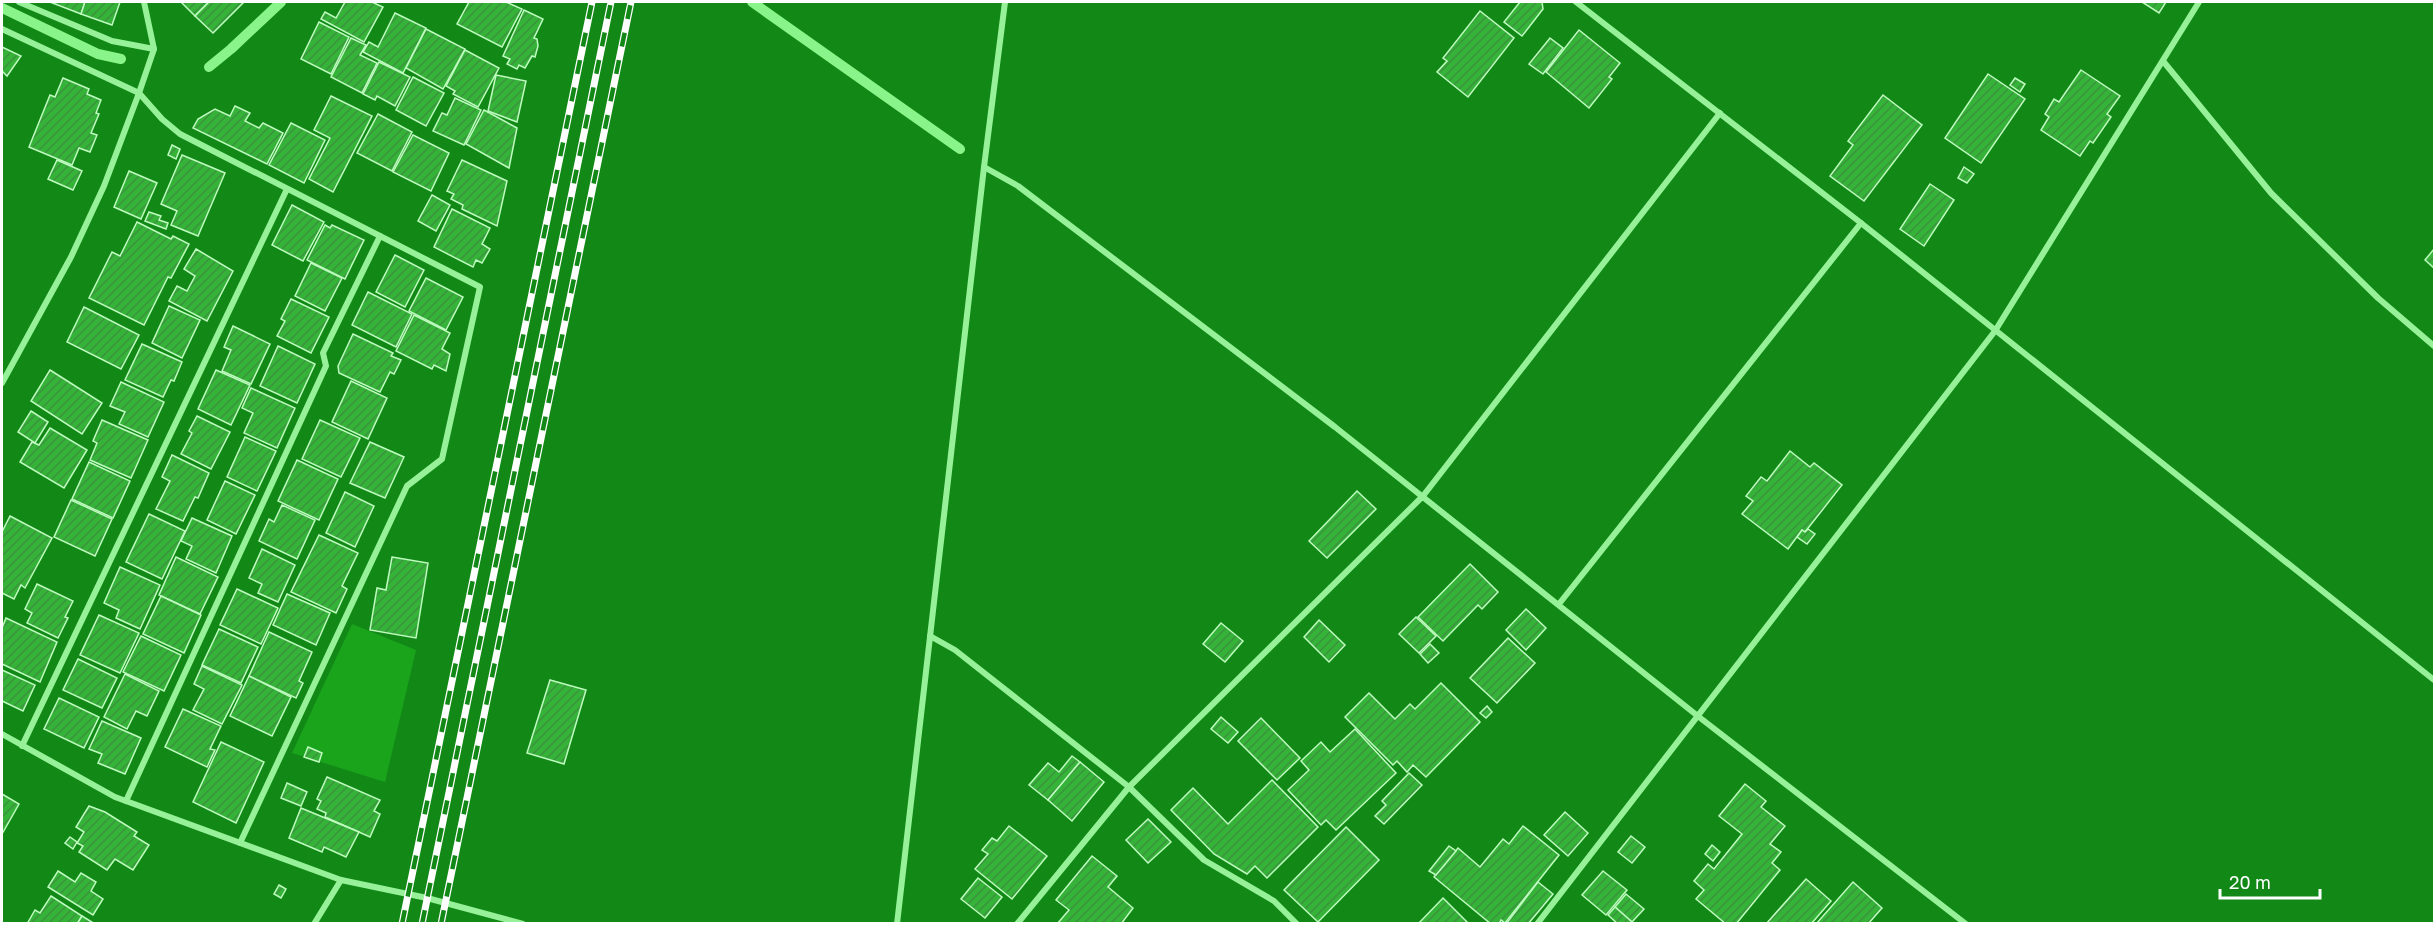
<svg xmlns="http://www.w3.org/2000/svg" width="2436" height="925" font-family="'Golos Text',sans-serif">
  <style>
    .green { fill: #19a41c }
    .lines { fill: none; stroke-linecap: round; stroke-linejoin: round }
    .stream { stroke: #89f489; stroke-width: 10 }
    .building { fill: url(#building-hatch); stroke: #befcbf; stroke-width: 1.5 }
    .minor { stroke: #97f199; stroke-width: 6 }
    .rail-casing { stroke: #fff; stroke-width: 7 }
    .rail { stroke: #128916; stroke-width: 4.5; stroke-dasharray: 14; stroke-linecap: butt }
  </style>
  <defs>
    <pattern id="building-hatch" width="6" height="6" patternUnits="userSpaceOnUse" patternTransform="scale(1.5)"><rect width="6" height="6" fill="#35b238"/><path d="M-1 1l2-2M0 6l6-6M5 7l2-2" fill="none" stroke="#3c933e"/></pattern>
  </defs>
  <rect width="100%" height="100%" fill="#128916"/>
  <polygon class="green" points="352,624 416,650 385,782 292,753"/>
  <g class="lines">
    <g class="stream">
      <polyline points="752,2 960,149"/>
      <polyline points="2,8 98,54 121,59"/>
      <polyline points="209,67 231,49 281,2"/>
    </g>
  </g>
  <g class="building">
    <polygon points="50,2 85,2 81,14"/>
    <polygon points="85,2 120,2 112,25 81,14"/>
    <polygon points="181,2 209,2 195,16"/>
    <polygon points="209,2 244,2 213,33 195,16"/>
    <polygon points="345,2 372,2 383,7 364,42 321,19 325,12 336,18"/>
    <polygon points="469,2 506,2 522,9 502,47 457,24"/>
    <polygon points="1520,2 1542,2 1543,9 1522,36 1504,22"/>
    <polygon points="2142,2 2166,2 2159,13"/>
    <polygon points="524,10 543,19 534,38 537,39 538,46 535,57 532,56 525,68 519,65 517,69 507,64 510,59 503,56"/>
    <polygon points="1480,11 1514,38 1468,97 1437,72 1447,61 1443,58"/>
    <polygon points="395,13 426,28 403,73 363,52 369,42 378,47"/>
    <polygon points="319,22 349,37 331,74 301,59"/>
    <polygon points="426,29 465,49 443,89 406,68"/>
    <polygon points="1579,30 1620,63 1609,77 1612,79 1589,108 1546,72"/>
    <polygon points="351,38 366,45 360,55 377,63 362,93 331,77"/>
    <polygon points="1550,38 1563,48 1543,74 1529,64"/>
    <polygon points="2,47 21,56 7,76 2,71"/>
    <polygon points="465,50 499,68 478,107 453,94 455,91 446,86"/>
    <polygon points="379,62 410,77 395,106 377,96 375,100 363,94"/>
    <polygon points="2081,70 2120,96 2107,114 2111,117 2093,143 2090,141 2080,156 2041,130 2049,117 2045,114 2054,99 2059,102"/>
    <polygon points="1988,74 2025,99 1981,163 1945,138"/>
    <polygon points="496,75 526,81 517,122 488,111"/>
    <polygon points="413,77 444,93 426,126 396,110"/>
    <polygon points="63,78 89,89 87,94 101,100 96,113 99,114 91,133 97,135 90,152 79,148 72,165 29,147 50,95 55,97"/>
    <polygon points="2015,78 2025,84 2020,92 2010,85"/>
    <polygon points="1883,95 1922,125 1864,201 1830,176 1853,145 1848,141"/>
    <polygon points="331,96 372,116 333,192 309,179 330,138 314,130"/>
    <polygon points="455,98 481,110 464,145 433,131 442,113 447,115"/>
    <polygon points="235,106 250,113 245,121 259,128 263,123 283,133 267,164 193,128 198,119 215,109 230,116"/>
    <polygon points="484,110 517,128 509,168 466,144"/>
    <polygon points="378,114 412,132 392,171 357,153"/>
    <polygon points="291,123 325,140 304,183 269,165"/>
    <polygon points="413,135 449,153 431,191 393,172"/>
    <polygon points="172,145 180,149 176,159 168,155"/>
    <polygon points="182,155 225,173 198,236 171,225 177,211 161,204"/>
    <polygon points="57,160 82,171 73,190 48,179"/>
    <polygon points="462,160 507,181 497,226 462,209 463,205 451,199 454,194 447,191"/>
    <polygon points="1964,167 1974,174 1967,183 1958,178"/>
    <polygon points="129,171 157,183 141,219 114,207"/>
    <polygon points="1930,184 1954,200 1924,246 1900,229"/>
    <polygon points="432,195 450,205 436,231 418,221"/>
    <polygon points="292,205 324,222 303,261 272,245"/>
    <polygon points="452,209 490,228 482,244 490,249 482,263 476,260 473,267 434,247"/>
    <polygon points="149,212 161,216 159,220 168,223 166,229 145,221"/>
    <polygon points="137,222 171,239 173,236 189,244 171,278 168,277 144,325 89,298 112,252 120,256"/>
    <polygon points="325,225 330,228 332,225 364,240 345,279 307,260"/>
    <polygon points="196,249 233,271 207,321 169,301 177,286 187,291 195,276 184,269"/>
    <polygon points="2434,249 2434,268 2425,260"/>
    <polygon points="395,255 424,270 405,307 376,292"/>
    <polygon points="311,263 342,278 325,311 295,296"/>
    <polygon points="426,278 463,297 446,330 409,311"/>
    <polygon points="368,292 412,314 396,347 352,325"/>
    <polygon points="291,299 329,317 311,353 277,336 285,321 281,319"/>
    <polygon points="169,306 200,320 182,358 152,343"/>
    <polygon points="84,307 139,335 121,369 67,342"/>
    <polygon points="414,315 450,333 442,349 450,354 446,371 434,365 432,369 396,351"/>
    <polygon points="233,326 270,344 251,384 222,371 231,350 224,347"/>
    <polygon points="353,334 393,353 391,356 401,360 394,374 390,372 380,392 339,373 338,366"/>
    <polygon points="142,344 182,362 174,381 171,380 163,397 125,380"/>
    <polygon points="278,346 315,364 297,403 260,386"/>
    <polygon points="50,370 102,403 82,434 31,401"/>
    <polygon points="216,370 250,385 231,425 198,409"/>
    <polygon points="351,381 387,398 368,439 332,422"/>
    <polygon points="121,382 164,402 148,437 119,424 125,412 110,406"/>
    <polygon points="251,388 295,408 277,448 244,433 253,413 242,408"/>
    <polygon points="31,411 48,422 35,443 18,432"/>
    <polygon points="197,416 230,432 211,469 181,454 192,433 189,431"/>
    <polygon points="102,420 148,440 131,478 90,460 97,443 93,441"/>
    <polygon points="320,420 360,438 341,477 302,459"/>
    <polygon points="50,428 87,450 64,488 20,462 32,442 39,445"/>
    <polygon points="245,437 276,451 257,491 227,477"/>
    <polygon points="370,442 404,457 385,498 350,483"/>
    <polygon points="1790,451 1810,467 1814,463 1842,485 1805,532 1802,530 1788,549 1742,514 1753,501 1746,496 1761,477 1767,481"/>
    <polygon points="172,455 209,473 198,498 195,497 183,521 156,509 170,481 162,477"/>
    <polygon points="297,460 338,479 319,520 278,501"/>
    <polygon points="89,462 130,481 113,518 72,499"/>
    <polygon points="225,481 255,495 236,534 207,520"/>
    <polygon points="1357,491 1376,509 1327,558 1309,541"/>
    <polygon points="345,492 374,506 355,547 326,533"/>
    <polygon points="71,500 112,519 95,556 54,537"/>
    <polygon points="282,505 315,520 297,559 259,541 269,519 274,522"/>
    <polygon points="149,514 185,531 162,579 126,562"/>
    <polygon points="10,516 52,538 25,588 21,585 14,599 2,593 2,532"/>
    <polygon points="192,518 232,536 216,573 186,559 192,546 181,541"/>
    <polygon points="1808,529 1815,534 1807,544 1797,537 1802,530 1805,532"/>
    <polygon points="319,535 358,553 342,586 347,589 336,613 291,592"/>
    <polygon points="262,549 295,565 278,602 258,593 262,584 249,578"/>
    <polygon points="176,557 218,577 200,614 159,595"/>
    <polygon points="392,557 428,563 416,638 370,630 377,588 386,590"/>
    <polygon points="1470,564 1498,592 1482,609 1478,605 1443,641 1418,617"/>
    <polygon points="120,567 160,585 140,629 116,618 119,610 104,603"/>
    <polygon points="37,584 73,601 65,617 68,618 58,638 27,623 32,613 25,609"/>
    <polygon points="237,589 278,608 261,644 220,625"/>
    <polygon points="287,594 330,613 316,645 273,625"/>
    <polygon points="161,596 201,615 184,653 143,634"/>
    <polygon points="1526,609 1546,628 1526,650 1506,630"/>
    <polygon points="99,615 139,633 120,673 80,655"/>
    <polygon points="1416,617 1436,636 1419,653 1399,634"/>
    <polygon points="6,618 57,642 40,682 2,664 2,628"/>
    <polygon points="1319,620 1345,645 1329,662 1304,637"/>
    <polygon points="1221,623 1243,641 1225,662 1203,644"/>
    <polygon points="219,629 258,647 241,683 202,665"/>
    <polygon points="269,632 312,652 299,681 303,683 296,698 249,676"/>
    <polygon points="141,636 181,655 164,691 123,672"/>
    <polygon points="1508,638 1535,663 1497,703 1470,678"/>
    <polygon points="1430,644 1439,653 1428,663 1420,654"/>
    <polygon points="78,659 117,678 102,708 63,690"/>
    <polygon points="202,666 242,685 222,724 193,710 204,689 194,684"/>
    <polygon points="2,670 35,685 23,711 2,701"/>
    <polygon points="125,674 159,691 147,716 136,711 127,729 104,717"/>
    <polygon points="249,676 291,697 272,736 230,716"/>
    <polygon points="550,680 586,690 564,764 527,753"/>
    <polygon points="1441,683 1480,722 1426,777 1413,765 1407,772 1397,761 1393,765 1345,717 1369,693 1395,719 1410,704 1415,709"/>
    <polygon points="59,698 99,717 84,748 44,729"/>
    <polygon points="1487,706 1492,712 1486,718 1480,713"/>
    <polygon points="183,709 221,726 210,749 215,750 207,767 165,747"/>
    <polygon points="1221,717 1238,732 1228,743 1211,729"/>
    <polygon points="1261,718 1300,758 1277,780 1238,741"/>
    <polygon points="102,721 141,738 125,774 98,763 102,754 89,749"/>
    <polygon points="1355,729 1396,773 1336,830 1326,820 1321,825 1288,790 1309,770 1301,761 1321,742 1330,752"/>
    <polygon points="221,742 264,762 236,823 193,802"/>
    <polygon points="308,747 322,753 319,762 304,757"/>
    <polygon points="1072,756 1080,762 1048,800 1029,785 1048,763 1059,772"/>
    <polygon points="1080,762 1104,782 1072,821 1048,800"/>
    <polygon points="1409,773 1422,785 1384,824 1375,816 1386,805 1382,801"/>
    <polygon points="327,777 380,800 374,811 380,814 370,837 325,817 326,813 317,809 321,801 317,799"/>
    <polygon points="1272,780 1318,827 1267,878 1255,866 1247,874 1214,854 1171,810 1193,788 1228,824"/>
    <polygon points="287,783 307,792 301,806 281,798"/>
    <polygon points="1745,784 1766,801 1761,807 1785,826 1770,844 1781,852 1772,863 1780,870 1736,924 1726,924 1696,899 1704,890 1694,881 1708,864 1714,869 1742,834 1719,816"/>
    <polygon points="2,794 19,804 2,834"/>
    <polygon points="89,806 105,812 137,832 134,836 149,845 133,870 115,859 107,870 79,852 83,846 77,843 84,832 76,827"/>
    <polygon points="301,808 359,832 346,857 324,847 322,852 289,838"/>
    <polygon points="1565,812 1588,833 1568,856 1544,835"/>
    <polygon points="1148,819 1171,842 1148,863 1126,840"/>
    <polygon points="1009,826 1047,856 1012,899 975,869 988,854 982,850 992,838 997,841"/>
    <polygon points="1523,826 1559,855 1505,923 1501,920 1499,924 1491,924 1434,877 1458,848 1480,867 1503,839 1509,844"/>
    <polygon points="1346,827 1379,860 1318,922 1284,890"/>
    <polygon points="1631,836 1645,847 1632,863 1618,852"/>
    <polygon points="70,837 77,842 73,849 65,843"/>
    <polygon points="1712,845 1720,852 1713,861 1705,854"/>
    <polygon points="1449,846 1456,851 1436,875 1429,871"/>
    <polygon points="1092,856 1117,876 1108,887 1133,908 1121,924 1057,924 1069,910 1056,900"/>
    <polygon points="58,871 75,882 81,873 96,882 91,891 103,899 93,915 48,887"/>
    <polygon points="1603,871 1627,890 1606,915 1582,895"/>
    <polygon points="978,878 1002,897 985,918 961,899"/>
    <polygon points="1806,879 1831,901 1811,924 1766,924"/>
    <polygon points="1538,882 1553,894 1528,924 1506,924"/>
    <polygon points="1853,882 1882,908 1868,924 1816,924"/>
    <polygon points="279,885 286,889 281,898 274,894"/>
    <polygon points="1626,894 1644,909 1632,922 1615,907"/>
    <polygon points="51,896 82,916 77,924 27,924 35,910 40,913"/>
    <polygon points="1443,898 1469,924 1418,924"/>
    <polygon points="1615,907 1632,922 1631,924 1618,924 1608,915"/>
    <polygon points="82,916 95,924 77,924"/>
  </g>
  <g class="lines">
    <g class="minor">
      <polyline points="19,2 112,41 154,49"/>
      <polyline points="1576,2 1861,223 2434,680"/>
      <polyline points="2,29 139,93 162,119 180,134 480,287 442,459 407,486 240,843"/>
      <polyline points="2163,61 2271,193 2378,298 2434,346"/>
      <polyline points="984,167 1018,186 1335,427 1699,717 1966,924"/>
      <polyline points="2,383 71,257 104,186 139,93 154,49 144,2"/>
      <polyline points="1559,604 1861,223"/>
      <polyline points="930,636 955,650 1129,787 1204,860 1274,901 1297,924"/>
      <polyline points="2,734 115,797 341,880 427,898 523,924"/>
      <polyline points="22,746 287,189"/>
      <polyline points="126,801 326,366 323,353 380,236"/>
      <polyline points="314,924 341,880"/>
      <polyline points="897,924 984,167 1005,2"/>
      <polyline points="1017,924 1129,787 1423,496 1720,113"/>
      <polyline points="1537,924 1995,331 2199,2"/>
    </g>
    <defs>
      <g id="rail">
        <polyline points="402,924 592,2"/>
        <polyline points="422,924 611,2"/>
        <polyline points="441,924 631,2"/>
      </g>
    </defs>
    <use href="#rail" class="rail-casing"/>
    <use href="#rail" class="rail"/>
  </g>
  <rect width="2436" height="925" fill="none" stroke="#ffffff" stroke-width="6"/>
  <path d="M2220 889v9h100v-9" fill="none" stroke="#ffffff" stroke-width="3"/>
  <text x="2229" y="889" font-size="18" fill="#ffffff" stroke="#128916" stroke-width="4.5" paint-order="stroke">20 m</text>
</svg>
